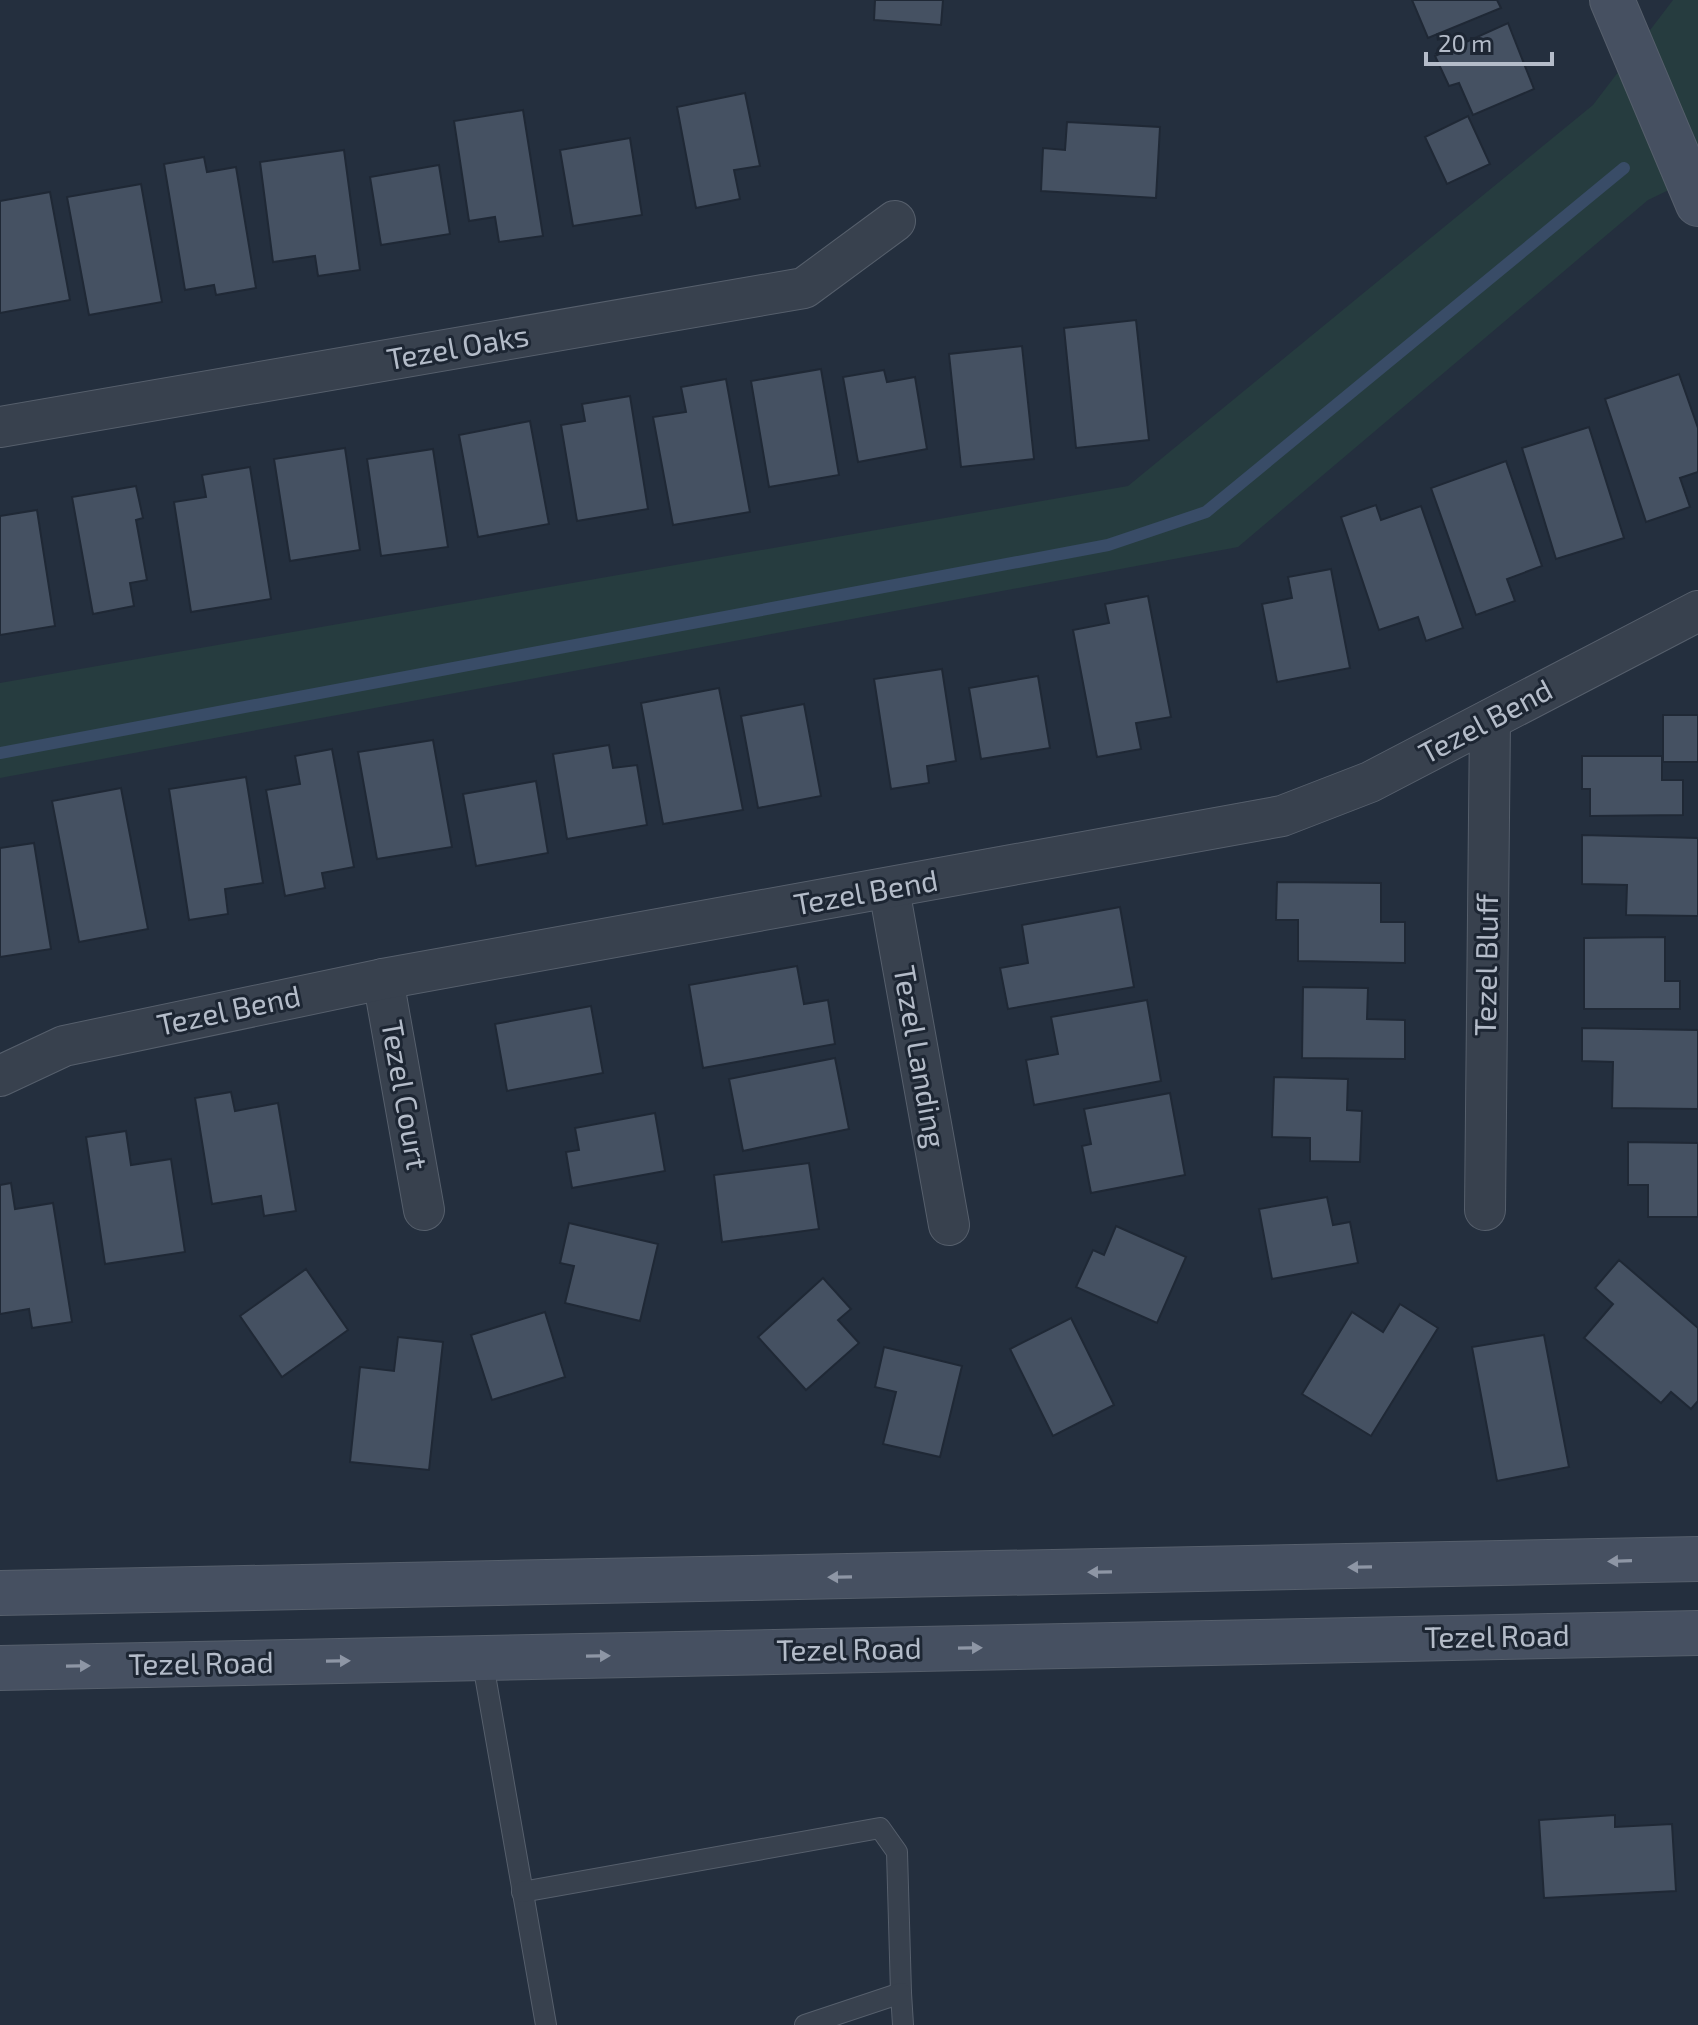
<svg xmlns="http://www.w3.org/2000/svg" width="1698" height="2025" font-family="'Exo 2',sans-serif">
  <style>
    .grass { fill: #263c3f }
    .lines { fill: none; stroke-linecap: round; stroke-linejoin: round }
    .stream { stroke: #394c67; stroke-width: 12 }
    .building { fill: #455162; stroke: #1f2835; stroke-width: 2 }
    .lane-casing { stroke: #565f6c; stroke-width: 22 }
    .street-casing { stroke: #565f6c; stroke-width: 42 }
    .secondary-casing { stroke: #565f6c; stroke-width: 46 }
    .lane { stroke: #38414e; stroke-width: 20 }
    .street { stroke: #38414e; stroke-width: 40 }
    .secondary { stroke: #465061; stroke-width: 44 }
    .oneway { fill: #8e96a5 }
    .labels { text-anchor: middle; stroke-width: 6; stroke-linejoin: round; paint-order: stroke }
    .street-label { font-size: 30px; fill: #b4bcc9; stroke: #1d2633 }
  </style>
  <rect width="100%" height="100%" fill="#242f3e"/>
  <polygon class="grass" points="1673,0 1698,0 1698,176 1648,200 1238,547 0,778 0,683 1128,486 1593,105"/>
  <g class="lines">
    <polyline class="stream" points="0,753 1108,545 1206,512 1624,168"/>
  </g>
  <g class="building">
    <polygon points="875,0 943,0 941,25 874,20"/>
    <polygon points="1412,0 1497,0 1501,8 1428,38"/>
    <polygon points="1508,23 1534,89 1473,115 1459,83 1449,86 1435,56"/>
    <polygon points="745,93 760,166 734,170 740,199 696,208 677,107"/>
    <polygon points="523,110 543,236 499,242 495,217 469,221 454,121"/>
    <polygon points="1468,116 1490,164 1447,184 1425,137"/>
    <polygon points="1067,122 1160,127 1156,198 1041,191 1043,148 1065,150"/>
    <polygon points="630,138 642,215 573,226 560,150"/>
    <polygon points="344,150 360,270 318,276 315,256 273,262 260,162"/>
    <polygon points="204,157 207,172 236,167 256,288 216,295 214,285 185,290 164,164"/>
    <polygon points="439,165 450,234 381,245 370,177"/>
    <polygon points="141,184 162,302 89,315 67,197"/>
    <polygon points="50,192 70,300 0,313 0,201"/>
    <polygon points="1136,320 1149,440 1076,448 1064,328"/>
    <polygon points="1022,346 1034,459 961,467 949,354"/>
    <polygon points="821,369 839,475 769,487 751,381"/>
    <polygon points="884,370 887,382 915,377 927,449 858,462 843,377"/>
    <polygon points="1679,374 1698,428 1698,472 1680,478 1690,507 1646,522 1605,399"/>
    <polygon points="726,379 750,512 673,525 653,417 686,412 681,387"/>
    <polygon points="630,396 648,509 577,521 561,425 585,421 582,404"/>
    <polygon points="530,421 549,524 478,537 459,435"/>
    <polygon points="1589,427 1624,538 1556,559 1522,448"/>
    <polygon points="345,448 360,550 290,561 274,459"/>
    <polygon points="433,449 448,547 381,556 367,459"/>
    <polygon points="1506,461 1542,566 1507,579 1515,601 1476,615 1431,488"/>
    <polygon points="250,467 271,599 191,612 174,502 206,497 202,475"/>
    <polygon points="136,486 143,518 136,520 147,580 130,583 134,606 93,614 72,497"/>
    <polygon points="1376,505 1381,520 1421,506 1463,628 1426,641 1418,617 1379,630 1341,517"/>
    <polygon points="37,510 55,626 0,635 0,516"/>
    <polygon points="1331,569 1350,668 1277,682 1262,604 1292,598 1288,577"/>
    <polygon points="1148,596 1171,717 1136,723 1141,749 1097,757 1073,630 1109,623 1105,604"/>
    <polygon points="942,669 956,761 927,766 929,783 891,789 874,679"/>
    <polygon points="1038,676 1050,748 981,759 969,688"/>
    <polygon points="719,688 743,810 663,824 641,703"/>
    <polygon points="804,704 821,796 758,808 741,716"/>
    <rect x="1663" y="715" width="35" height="47"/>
    <polygon points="433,740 452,847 377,859 358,752"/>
    <polygon points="609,745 613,768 637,765 647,825 567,839 553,754"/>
    <polygon points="332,749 354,867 322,873 325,888 285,896 266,790 300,784 295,756"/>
    <polygon points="1582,756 1662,756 1662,780 1683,780 1683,815 1590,816 1590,789 1582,789"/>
    <polygon points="246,777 263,883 225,889 228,914 189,920 169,789"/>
    <polygon points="536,781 548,853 476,866 463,794"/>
    <polygon points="121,788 148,929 79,942 52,801"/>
    <polygon points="1582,835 1698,838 1698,916 1626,915 1627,885 1582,884"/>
    <polygon points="34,843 51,949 0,957 0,848"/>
    <polygon points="1277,882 1381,883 1381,922 1405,922 1405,963 1298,961 1298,920 1276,920"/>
    <polygon points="1120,907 1134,987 1008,1009 1000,968 1028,963 1022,925"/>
    <polygon points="1665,937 1665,981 1680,981 1680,1009 1584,1009 1584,938"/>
    <polygon points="797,966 804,1004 828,1000 835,1044 703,1068 689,985"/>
    <polygon points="1303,987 1368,988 1367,1019 1405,1020 1405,1059 1302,1058"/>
    <polygon points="1147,1000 1161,1081 1034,1105 1026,1060 1058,1054 1051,1017"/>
    <polygon points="591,1006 603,1073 507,1091 495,1024"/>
    <polygon points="1582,1028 1698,1030 1698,1109 1612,1108 1613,1062 1582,1061"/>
    <polygon points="835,1058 849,1129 743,1151 729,1079"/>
    <polygon points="1274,1077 1348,1079 1347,1110 1362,1111 1360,1162 1310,1161 1310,1138 1272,1137"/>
    <polygon points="231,1092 235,1111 278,1103 296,1211 264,1216 261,1196 212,1204 195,1098"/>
    <polygon points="1170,1093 1185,1175 1091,1193 1082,1146 1091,1144 1084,1109"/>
    <polygon points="655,1113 665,1171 572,1188 566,1152 579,1150 575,1128"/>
    <polygon points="126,1131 131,1165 171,1159 185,1252 105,1264 86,1137"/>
    <polygon points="1628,1142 1698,1143 1698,1217 1648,1217 1648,1185 1628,1185"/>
    <polygon points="809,1163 819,1229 722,1242 714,1175"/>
    <polygon points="11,1183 15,1209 53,1203 72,1322 32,1328 29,1309 0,1314 0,1185"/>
    <polygon points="1327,1197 1333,1225 1350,1222 1358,1263 1272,1279 1259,1209"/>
    <polygon points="569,1223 658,1244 640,1321 565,1303 574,1266 560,1263"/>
    <polygon points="1116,1226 1186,1257 1157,1323 1076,1287 1093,1250 1104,1255"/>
    <polygon points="1619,1260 1698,1328 1698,1401 1691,1409 1671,1392 1661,1403 1584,1338 1613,1304 1595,1288"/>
    <polygon points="306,1269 348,1330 282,1377 240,1316"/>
    <polygon points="823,1278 851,1309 838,1320 859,1343 806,1390 758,1337"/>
    <polygon points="1400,1304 1438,1328 1371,1436 1302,1394 1352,1312 1383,1332"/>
    <polygon points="545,1312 565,1377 492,1400 471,1335"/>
    <polygon points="1071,1318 1114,1405 1053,1436 1010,1349"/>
    <polygon points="1544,1335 1569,1467 1497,1481 1472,1347"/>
    <polygon points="398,1337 443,1342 429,1470 350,1462 360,1367 394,1371"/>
    <polygon points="884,1347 962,1366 940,1457 883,1444 896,1392 875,1387"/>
    <polygon points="1615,1815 1615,1827 1672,1824 1676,1891 1544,1898 1539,1820"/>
  </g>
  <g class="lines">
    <defs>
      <g id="lane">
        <polyline points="482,1658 546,2025"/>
        <polyline points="522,1892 880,1828 897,1852 901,1993"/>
        <polyline points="805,2025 901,1993 903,2025"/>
      </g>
      <g id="street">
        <polyline points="0,427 804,288 895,221"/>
        <polyline points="889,889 949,1225"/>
        <polyline points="383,979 424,1210"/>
        <polyline points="0,1076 64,1046 383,979 1282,816 1370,782 1698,611"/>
        <polyline points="1485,1210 1490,720"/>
      </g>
      <g id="secondary">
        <polyline points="1612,0 1698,204"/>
        <polyline points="0,1593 1698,1559"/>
        <polyline points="0,1668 1698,1633"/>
      </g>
    </defs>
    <use href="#lane" class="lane-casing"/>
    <use href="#street" class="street-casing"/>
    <use href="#secondary" class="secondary-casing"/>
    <use href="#lane" class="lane"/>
    <use href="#street" class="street"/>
    <use href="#secondary" class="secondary"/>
  </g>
  <defs><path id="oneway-solid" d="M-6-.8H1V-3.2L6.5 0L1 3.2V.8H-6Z" transform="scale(2)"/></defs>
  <g class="oneway">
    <use href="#oneway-solid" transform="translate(1620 1561) rotate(178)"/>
    <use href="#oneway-solid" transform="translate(1360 1567) rotate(179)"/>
    <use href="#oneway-solid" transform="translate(1100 1572) rotate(179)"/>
    <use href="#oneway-solid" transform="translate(840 1577) rotate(179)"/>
    <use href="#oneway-solid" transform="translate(970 1648) rotate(-1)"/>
    <use href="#oneway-solid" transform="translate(598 1656) rotate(-1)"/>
    <use href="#oneway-solid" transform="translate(338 1661) rotate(-1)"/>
    <use href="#oneway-solid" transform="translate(78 1666) rotate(-1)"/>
  </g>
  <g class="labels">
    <g class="street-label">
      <text transform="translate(458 348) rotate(-10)" y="10">Tezel Oaks</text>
      <text transform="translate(1486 722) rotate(-28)" y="10">Tezel Bend</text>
      <text transform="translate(866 893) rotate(-10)" y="10">Tezel Bend</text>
      <text transform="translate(1487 965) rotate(-89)" y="10">Tezel Bluff</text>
      <text transform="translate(229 1011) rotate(-12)" y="10">Tezel Bend</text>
      <text transform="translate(919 1057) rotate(80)" y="10">Tezel Landing</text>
      <text transform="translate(404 1095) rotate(80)" y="10">Tezel Court</text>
      <text transform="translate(1497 1637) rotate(-1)" y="10">Tezel Road</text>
      <text transform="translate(849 1650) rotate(-1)" y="10">Tezel Road</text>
      <text transform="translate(201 1664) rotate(-1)" y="10">Tezel Road</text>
    </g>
  </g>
  <path d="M1426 52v12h126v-12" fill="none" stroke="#b4bcc9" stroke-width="4"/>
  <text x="1438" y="52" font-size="24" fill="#b4bcc9" stroke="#1d2633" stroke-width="6" paint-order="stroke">20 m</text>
</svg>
